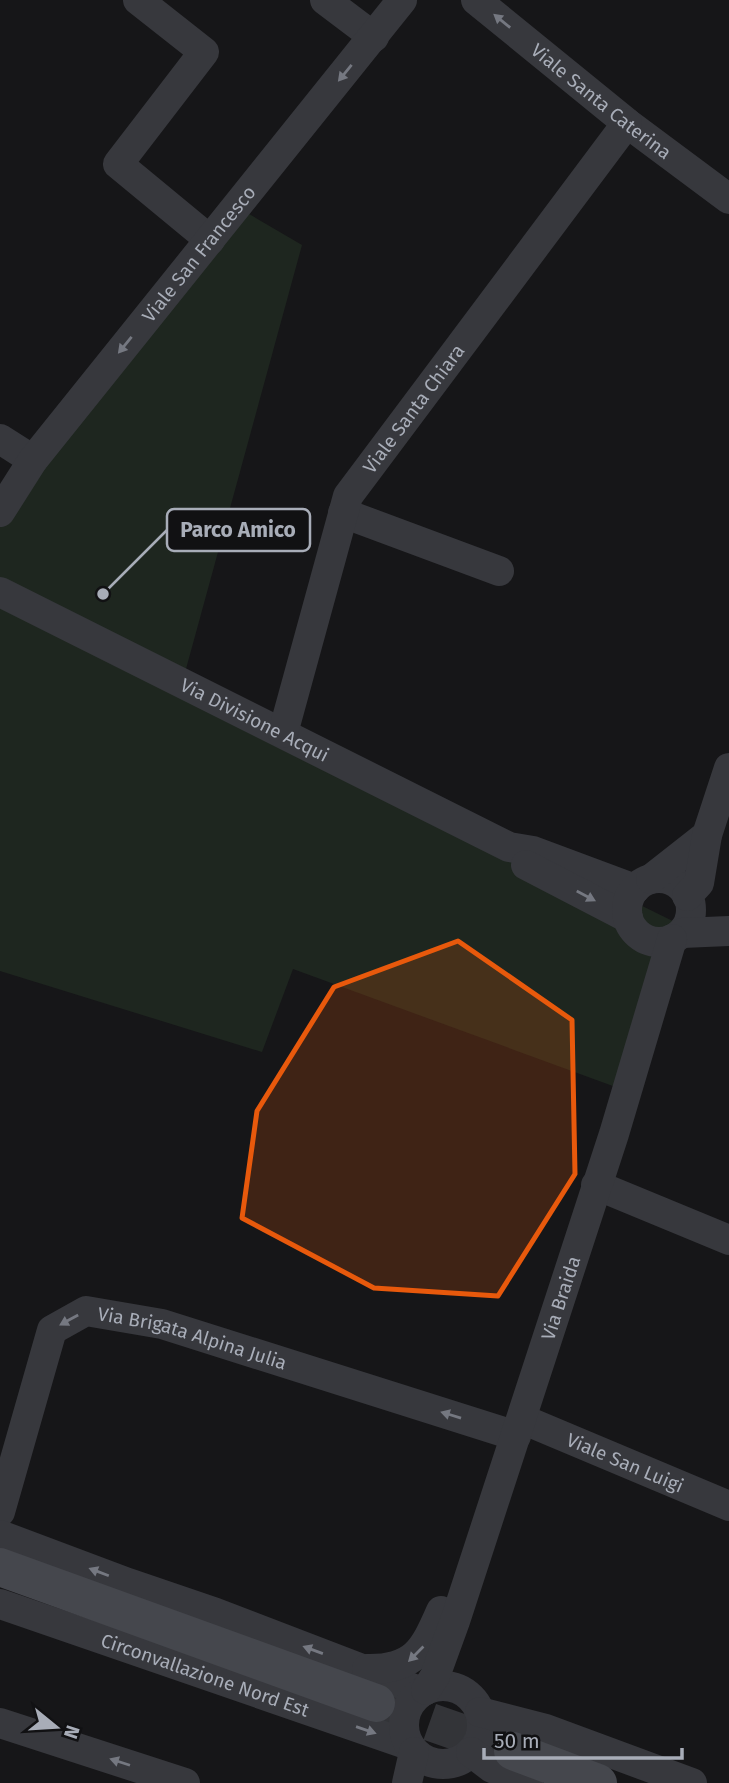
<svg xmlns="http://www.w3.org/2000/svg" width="729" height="1783" font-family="'Fira Sans',sans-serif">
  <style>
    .green { fill: #1e261f }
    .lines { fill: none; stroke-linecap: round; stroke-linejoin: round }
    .secondary-tunnel { stroke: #333438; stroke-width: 38; stroke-dasharray: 38 19; stroke-linecap: butt }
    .street { stroke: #37383d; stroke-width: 30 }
    .secondary { stroke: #45474d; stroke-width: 38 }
    .oneway { fill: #757881 }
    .marked { fill: #e8590c; fill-opacity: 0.2; stroke: #e8590c; stroke-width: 5; stroke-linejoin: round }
    .labels { text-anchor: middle; stroke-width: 6; stroke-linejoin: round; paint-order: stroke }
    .street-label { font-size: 19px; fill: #a8adb8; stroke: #111113 }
    .leader { fill: none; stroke: #a8adb8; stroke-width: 2.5 }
    .callout-dot { fill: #a8adb8; stroke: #111113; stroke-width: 2.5 }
    .callout { fill: #111113; stroke: #a8adb8; stroke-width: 2.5 }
    .callout-label { font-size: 21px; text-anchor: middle; font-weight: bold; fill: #a8adb8 }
  </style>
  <rect width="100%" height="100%" fill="#161618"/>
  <polygon class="green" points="232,204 302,245 183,680 689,929 632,1093 293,969 262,1052 0,971 0,507"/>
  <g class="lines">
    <polyline class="secondary-tunnel" points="376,1703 513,1751"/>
    <g class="street">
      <polyline points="138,0 204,52 118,164 210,240"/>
      <polyline points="325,0 374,37"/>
      <path id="s1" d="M 476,0 L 627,123 L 729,199"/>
      <polyline points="0,439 33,460"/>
      <path id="s2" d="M 0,512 L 33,460 L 402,0"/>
      <polyline points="343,513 499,571"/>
      <path id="s3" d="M 0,592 L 509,847 L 533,851 L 635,889"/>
      <path id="s4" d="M 283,733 L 348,496 L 627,123"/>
      <polyline points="526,865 628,918"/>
      <circle cx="659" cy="910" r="32"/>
      <polyline points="651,879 707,835"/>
      <polyline points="687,896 699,883 707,835 729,768"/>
      <polyline points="682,933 729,931"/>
      <polyline points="596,1185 729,1240"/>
      <path id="s5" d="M 522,1419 L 729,1506"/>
      <path id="s6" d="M 0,1512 L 52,1330 L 86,1311 L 162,1324 L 516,1436"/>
      <polyline points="0,1535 128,1583 216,1613 422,1692"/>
      <path id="s7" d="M 0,1604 L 409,1745"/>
      <path d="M 367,1669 C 414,1670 424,1650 441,1611"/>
      <circle cx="443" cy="1725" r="39"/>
      <path id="s8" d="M 426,1690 L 435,1676 L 455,1621 L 614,1134 L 672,939"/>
      <polyline points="480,1712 546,1729 692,1783"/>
      <polyline points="0,1723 185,1783"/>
      <polyline points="471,1752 492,1768 528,1783"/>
      <polyline points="407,1783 414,1752"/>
    </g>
    <g class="secondary">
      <polyline points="0,1567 376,1703"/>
      <polyline points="513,1751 598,1783"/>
    </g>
  </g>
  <defs><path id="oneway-solid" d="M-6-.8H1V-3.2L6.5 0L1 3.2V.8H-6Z" transform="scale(1.75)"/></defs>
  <g class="oneway">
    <use href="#oneway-solid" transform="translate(502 21) rotate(-141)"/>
    <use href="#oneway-solid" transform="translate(345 73) rotate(129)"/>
    <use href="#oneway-solid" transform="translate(125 345) rotate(129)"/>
    <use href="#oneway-solid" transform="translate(586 896) rotate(28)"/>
    <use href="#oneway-solid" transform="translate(69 1320) rotate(151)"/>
    <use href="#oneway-solid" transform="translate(451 1415) rotate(-163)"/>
    <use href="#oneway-solid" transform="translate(99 1572) rotate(-159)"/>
    <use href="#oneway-solid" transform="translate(313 1650) rotate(-160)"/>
    <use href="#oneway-solid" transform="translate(416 1654) rotate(135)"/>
    <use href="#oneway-solid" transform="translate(366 1730) rotate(19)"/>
    <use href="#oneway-solid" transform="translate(120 1762) rotate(-162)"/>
  </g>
  <path class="marked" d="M 458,941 L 572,1020 L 575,1174 L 498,1296 L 374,1288 L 242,1218 L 257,1111 L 334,987 Z"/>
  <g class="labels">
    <g class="street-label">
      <text dy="7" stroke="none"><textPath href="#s1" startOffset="161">Viale Santa Caterina</textPath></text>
      <text dy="7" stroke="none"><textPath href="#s2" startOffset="326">Viale San Francesco</textPath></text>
      <text dy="7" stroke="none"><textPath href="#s4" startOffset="355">Viale Santa Chiara</textPath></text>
      <text dy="7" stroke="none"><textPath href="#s3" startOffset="285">Via Divisione Acqui</textPath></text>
      <text dy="7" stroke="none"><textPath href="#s8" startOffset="415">Via Braida</textPath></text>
      <text dy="7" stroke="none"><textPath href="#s6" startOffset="338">Via Brigata Alpina Julia</textPath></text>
      <text dy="7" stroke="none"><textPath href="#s5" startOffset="112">Viale San Luigi</textPath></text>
      <text dy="7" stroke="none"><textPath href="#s7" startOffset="217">Circonvallazione Nord Est</textPath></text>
    </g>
  </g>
  <path class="leader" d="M103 594L167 530"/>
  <circle class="callout-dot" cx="103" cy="594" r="7"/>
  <rect class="callout" x="167" y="509" width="143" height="42" rx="7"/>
  <g class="callout-label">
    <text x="238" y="537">Parco Amico</text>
  </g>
  <g transform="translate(56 1727) rotate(108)" stroke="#111113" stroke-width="5" paint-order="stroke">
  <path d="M0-5L12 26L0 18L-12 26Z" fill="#a8adb8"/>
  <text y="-10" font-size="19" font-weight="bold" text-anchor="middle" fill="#a8adb8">N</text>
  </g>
  <path d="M484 1748v10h198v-10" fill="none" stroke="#a8adb8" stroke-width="3.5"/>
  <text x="494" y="1748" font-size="21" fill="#a8adb8" stroke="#111113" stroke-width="5" paint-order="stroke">50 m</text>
</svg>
